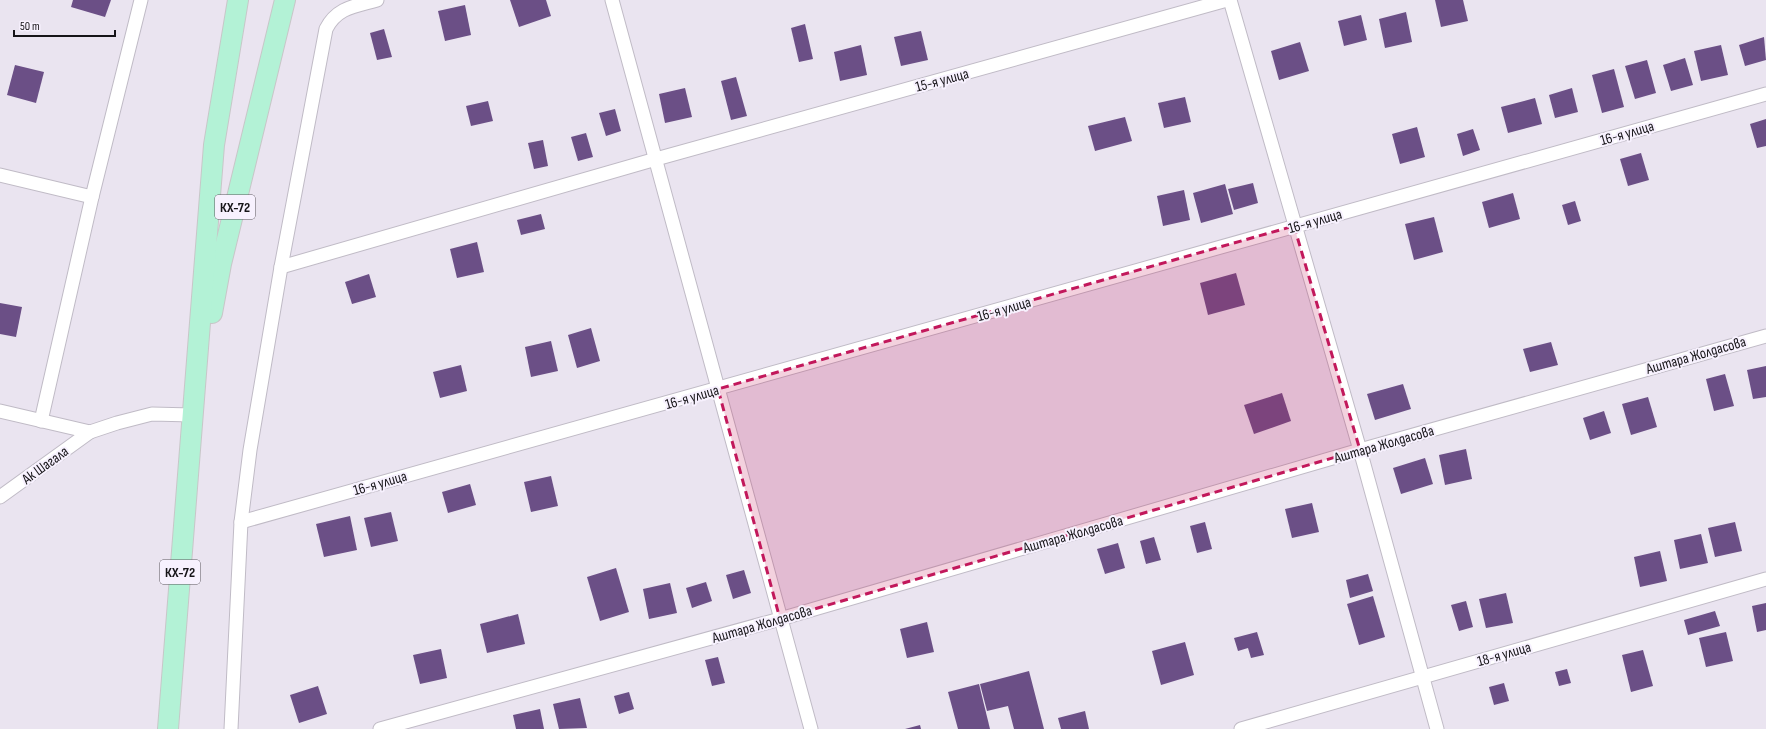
<svg xmlns="http://www.w3.org/2000/svg" width="1766" height="729" font-family="'Sofia Sans Condensed',sans-serif">
  <style>
    .building { fill: #6b4f86 }
    .lines { fill: none; stroke-linecap: round; stroke-linejoin: round }
    .street-casing { stroke: #c0bbc6; stroke-width: 15 }
    .primary-casing { stroke: #c7c7c8; stroke-width: 22 }
    .street { stroke: #fff; stroke-width: 13 }
    .primary { stroke: #b3f2d6; stroke-width: 20 }
    .marked { fill: #c2185b; fill-opacity: 0.2; stroke: #c2185b; stroke-width: 3; stroke-dasharray: 8 5; stroke-linejoin: round }
    .labels { text-anchor: middle; stroke-width: 4; stroke-linejoin: round; paint-order: stroke }
    .shield { fill: #f7f1fe; stroke: #5a565d; stroke-width: 1 }
    .shield-label { font-size: 14px; font-weight: bold; fill: #161418 }
    .street-label { font-size: 15px; fill: #161418; stroke: #f7f1fe }
  </style>
  <rect width="100%" height="100%" fill="#eae4f0"/>
  <g class="building">
    <polygon points="73,0 111,0 105,17 71,7"/>
    <polygon points="510,0 546,0 551,16 519,27"/>
    <polygon points="1435,0 1463,0 1468,21 1441,27"/>
    <polygon points="465,5 471,35 445,41 438,11"/>
    <polygon points="1406,12 1412,42 1385,48 1379,19"/>
    <polygon points="1361,15 1367,40 1344,46 1338,21"/>
    <polygon points="805,24 813,59 799,62 791,28"/>
    <polygon points="384,29 392,57 377,60 370,33"/>
    <polygon points="921,31 928,60 901,66 894,37"/>
    <polygon points="1764,37 1766,60 1745,66 1739,45"/>
    <polygon points="1300,42 1309,71 1279,80 1271,51"/>
    <polygon points="861,45 867,75 840,81 834,52"/>
    <polygon points="1721,45 1728,75 1701,81 1694,51"/>
    <polygon points="1685,58 1693,85 1671,91 1663,65"/>
    <polygon points="1647,60 1656,93 1635,99 1625,66"/>
    <polygon points="15,65 44,72 36,103 7,95"/>
    <polygon points="1614,69 1624,107 1602,113 1592,75"/>
    <polygon points="736,77 747,116 731,120 721,81"/>
    <polygon points="685,88 692,117 665,123 659,94"/>
    <polygon points="1572,88 1578,112 1555,118 1549,95"/>
    <polygon points="1185,97 1191,122 1164,128 1158,103"/>
    <polygon points="1535,98 1542,124 1508,133 1501,107"/>
    <polygon points="488,101 493,121 471,126 466,106"/>
    <polygon points="615,109 621,131 606,136 599,113"/>
    <polygon points="1125,117 1132,141 1095,151 1088,126"/>
    <polygon points="1766,119 1766,146 1757,148 1750,124"/>
    <polygon points="1417,127 1425,157 1400,164 1392,134"/>
    <polygon points="1473,129 1480,150 1463,156 1457,134"/>
    <polygon points="586,133 593,157 578,161 571,137"/>
    <polygon points="543,140 548,166 534,169 528,143"/>
    <polygon points="1641,153 1649,180 1628,186 1620,159"/>
    <polygon points="1253,183 1258,203 1234,210 1228,189"/>
    <polygon points="1225,184 1233,214 1201,223 1193,193"/>
    <polygon points="1184,190 1190,220 1163,226 1157,196"/>
    <polygon points="1513,193 1520,219 1489,228 1482,202"/>
    <polygon points="1575,201 1581,221 1568,225 1562,205"/>
    <polygon points="541,214 545,229 521,235 517,220"/>
    <polygon points="1434,217 1443,252 1414,260 1405,224"/>
    <polygon points="477,242 484,272 457,278 450,249"/>
    <polygon points="1236,273 1245,305 1208,315 1200,283"/>
    <polygon points="369,274 376,297 352,304 345,282"/>
    <polygon points="0,303 22,307 16,337 0,334"/>
    <polygon points="591,328 600,361 577,368 568,335"/>
    <polygon points="551,341 558,371 531,377 525,347"/>
    <polygon points="1551,342 1558,365 1530,372 1523,349"/>
    <polygon points="461,365 467,391 440,398 433,372"/>
    <polygon points="1766,366 1766,397 1753,399 1747,370"/>
    <polygon points="1725,374 1734,406 1714,411 1706,379"/>
    <polygon points="1403,384 1411,409 1375,420 1367,394"/>
    <polygon points="1282,393 1291,421 1254,434 1244,405"/>
    <polygon points="1648,397 1657,427 1631,435 1622,404"/>
    <polygon points="1604,411 1611,433 1590,440 1583,418"/>
    <polygon points="1466,449 1472,479 1445,485 1439,455"/>
    <polygon points="1425,458 1433,484 1401,494 1393,468"/>
    <polygon points="551,476 558,506 531,512 524,482"/>
    <polygon points="470,484 476,505 448,513 442,492"/>
    <polygon points="1312,503 1319,532 1292,538 1285,509"/>
    <polygon points="391,512 398,541 371,547 364,518"/>
    <polygon points="350,516 357,550 324,557 316,524"/>
    <polygon points="1205,522 1212,549 1197,553 1190,526"/>
    <polygon points="1735,522 1742,551 1715,557 1708,528"/>
    <polygon points="1701,534 1708,563 1680,569 1674,540"/>
    <polygon points="1154,537 1161,560 1146,564 1140,541"/>
    <polygon points="1118,543 1125,568 1105,574 1097,549"/>
    <polygon points="1660,551 1667,581 1640,587 1634,557"/>
    <polygon points="616,568 629,612 600,621 587,577"/>
    <polygon points="744,570 751,593 733,599 726,575"/>
    <polygon points="1368,574 1373,591 1350,598 1346,580"/>
    <polygon points="706,582 712,601 692,608 686,588"/>
    <polygon points="670,583 677,613 649,619 643,589"/>
    <polygon points="1506,593 1513,623 1486,628 1479,599"/>
    <polygon points="1373,596 1385,637 1359,645 1347,604"/>
    <polygon points="1466,601 1473,627 1459,631 1451,605"/>
    <polygon points="1766,603 1766,630 1757,632 1752,606"/>
    <polygon points="1715,611 1720,626 1688,635 1684,620"/>
    <polygon points="518,614 525,644 487,653 480,624"/>
    <polygon points="927,622 934,652 907,658 900,629"/>
    <polygon points="1257,632 1264,655 1251,658 1248,648 1238,651 1234,638"/>
    <polygon points="1726,632 1733,661 1706,667 1699,638"/>
    <polygon points="1185,642 1194,675 1161,685 1152,651"/>
    <polygon points="441,649 447,678 420,684 413,655"/>
    <polygon points="1643,650 1653,686 1631,692 1622,655"/>
    <polygon points="718,657 725,683 712,686 705,660"/>
    <polygon points="1567,669 1571,683 1559,686 1555,672"/>
    <polygon points="1029,671 1044,729 1014,729 1008,706 987,711 980,684"/>
    <polygon points="1504,683 1509,701 1494,705 1489,687"/>
    <polygon points="979,684 990,729 958,729 948,692"/>
    <polygon points="318,686 327,714 299,723 290,695"/>
    <polygon points="629,692 634,709 619,714 614,696"/>
    <polygon points="580,698 587,728 559,729 553,704"/>
    <polygon points="540,709 544,729 516,729 513,715"/>
    <polygon points="1085,711 1089,729 1061,729 1058,718"/>
    <polygon points="920,725 921,729 905,729"/>
  </g>
  <g class="lines">
    <defs>
      <g id="street">
        <polyline points="612,0 811,729"/>
        <polyline points="1230,0 1360,450 1437,729"/>
        <polyline points="0,175 92,197"/>
        <polyline points="281,267 656,159 1227,0"/>
        <polyline points="0,411 90,432 117,423 152,414 192,415"/>
        <polyline points="41,421 92,197 141,0"/>
        <polyline points="0,497 90,432"/>
        <polyline points="241,522 1766,94"/>
        <path d="M 231,729 L 241,522 L 250,450 L 281,267 L 326,29 C 337,7 356,6 377,0"/>
        <polyline points="380,729 780,619 1360,450 1766,336"/>
        <polyline points="1241,729 1766,579"/>
      </g>
      <g id="primary">
        <polyline points="212,313 221,264 285,0"/>
        <polyline points="168,729 214,145 238,0"/>
      </g>
    </defs>
    <use href="#street" class="street-casing"/>
    <use href="#primary" class="primary-casing"/>
    <use href="#street" class="street"/>
    <use href="#primary" class="primary"/>
  </g>
  <path class="marked" d="M 1294,226 L 1360,450 L 780,619 L 718,389 Z"/>
  <g class="labels">
    <g class="shield">
      <rect x="215" y="195" width="40" height="24" rx="3"/>
      <rect x="160" y="560" width="40" height="24" rx="3"/>
    </g>
    <g class="shield-label">
      <text x="235" y="212">КХ-72</text>
      <text x="180" y="577">КХ-72</text>
    </g>
    <g class="street-label">
      <text transform="translate(942 80) rotate(-15)" y="5">15-я улица</text>
      <text transform="translate(1627 133) rotate(-16)" y="5">16-я улица</text>
      <text transform="translate(1315 221) rotate(-16)" y="5">16-я улица</text>
      <text transform="translate(1004 309) rotate(-16)" y="5">16-я улица</text>
      <text transform="translate(1696 355) rotate(-16)" y="5">Аштара Жолдасова</text>
      <text transform="translate(692 397) rotate(-16)" y="5">16-я улица</text>
      <text transform="translate(1384 444) rotate(-16)" y="5">Аштара Жолдасова</text>
      <text transform="translate(45 465) rotate(-36)" y="5">Ак Шагала</text>
      <text transform="translate(380 483) rotate(-16)" y="5">16-я улица</text>
      <text transform="translate(1073 534) rotate(-16)" y="5">Аштара Жолдасова</text>
      <text transform="translate(762 624) rotate(-16)" y="5">Аштара Жолдасова</text>
      <text transform="translate(1504 654) rotate(-16)" y="5">18-я улица</text>
    </g>
  </g>
  <path d="M14 30v6h101v-6" fill="none" stroke="#161418" stroke-width="2"/>
  <text x="20" y="30" font-size="12" fill="#161418" stroke="#f7f1fe" stroke-width="3" paint-order="stroke">50 m</text>
</svg>
